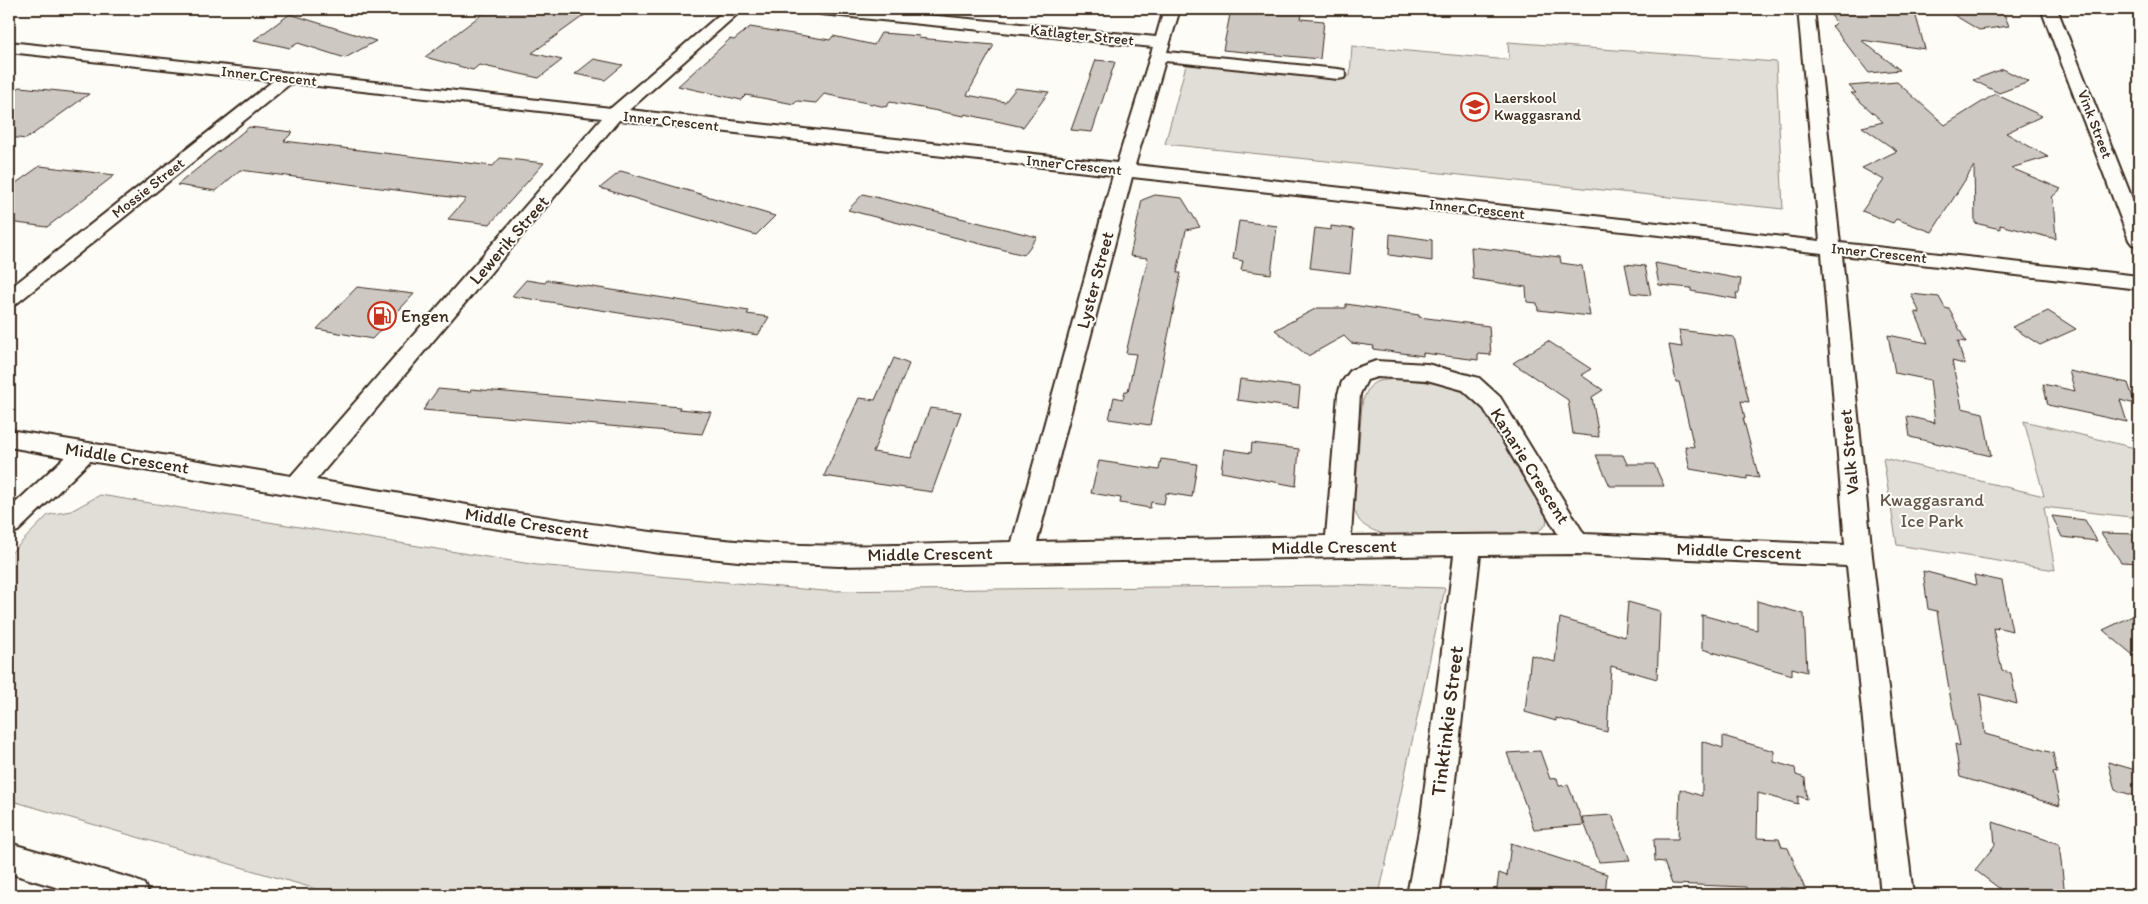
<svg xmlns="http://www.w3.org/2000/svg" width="2148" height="904" font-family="Itim,sans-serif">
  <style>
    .green { fill: #e1ded7; stroke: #8e847a }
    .building { fill: #cdc8c2; stroke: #3b2a1e }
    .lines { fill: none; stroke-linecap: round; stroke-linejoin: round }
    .minor-casing { stroke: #3b2a1e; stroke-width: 4 }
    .minor { fill: #fdfcf7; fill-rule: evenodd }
    .labels { text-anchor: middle; stroke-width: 4; stroke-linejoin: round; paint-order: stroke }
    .far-street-label { font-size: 15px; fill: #3b2a1e; stroke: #fdfcf7 }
    .far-poi-label { font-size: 15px; fill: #3b2a1e; stroke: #fdfcf7; text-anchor: start }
    .street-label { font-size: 18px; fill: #3b2a1e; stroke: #fdfcf7 }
    .poi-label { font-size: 18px; fill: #3b2a1e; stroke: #fdfcf7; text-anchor: start }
    .park-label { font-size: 18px; fill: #64574c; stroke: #fdfcf7 }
    .near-street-label { font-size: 21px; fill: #3b2a1e; stroke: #fdfcf7 }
  </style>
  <rect width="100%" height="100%" fill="#fdfcf7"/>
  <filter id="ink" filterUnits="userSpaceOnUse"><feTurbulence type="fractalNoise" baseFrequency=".02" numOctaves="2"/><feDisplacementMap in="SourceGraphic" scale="10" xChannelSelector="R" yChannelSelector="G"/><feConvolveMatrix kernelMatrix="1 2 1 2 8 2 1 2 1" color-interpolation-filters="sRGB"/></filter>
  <g filter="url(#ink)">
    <g class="green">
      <polygon points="1508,42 1776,62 1783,209 1165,144 1187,61 1350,76 1352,46 1509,60"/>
      <path d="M 1398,379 L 1446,384 L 1474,393 L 1486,404 L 1548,510 L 1546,525 L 1537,532 L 1525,534 L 1385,535 C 1368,528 1360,527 1354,509 L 1362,403 C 1371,379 1374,381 1398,379 Z"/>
      <polygon points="2024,421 2139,449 2139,518 2044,507 2055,570 1897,545 1883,458 2044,496"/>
      <polygon points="100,495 537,565 824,591 1339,585 1445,588 1379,895 337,895 9,800 9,555 48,515 71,511"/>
    </g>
    <g class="building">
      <polygon points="489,9 593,9 532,53 562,60 539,78 479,65 473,70 425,57"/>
      <polygon points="1231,9 1303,9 1301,19 1324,21 1320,59 1223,50"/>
      <polygon points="1826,9 1914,9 1925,49 1861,40 1900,70 1869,73 1832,26 1836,22"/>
      <polygon points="1944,9 2002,9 2009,26 1979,30"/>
      <polygon points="290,14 354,34 376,41 345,58 298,43 290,48 254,40"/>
      <polygon points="750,27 830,40 833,36 874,45 881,33 920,36 918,38 994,45 967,95 1005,102 1016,88 1049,92 1023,127 965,114 964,116 890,102 886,107 824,94 816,103 797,101 794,104 746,95 741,100 678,86 730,39 734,40"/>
      <polygon points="594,59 623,65 605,80 575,74"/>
      <polygon points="1096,60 1115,62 1092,132 1071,130"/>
      <polygon points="2003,69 2029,82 1999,93 1973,80"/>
      <polygon points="1897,82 1945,125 1995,94 2042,116 2006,133 2048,157 2011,168 2061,189 2051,198 2053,199 2056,239 2000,225 2000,229 1975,223 1974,166 1932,232 1896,219 1893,223 1862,211 1884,180 1862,168 1897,151 1862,127 1883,122 1851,93 1856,93 1849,86"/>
      <polygon points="20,87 89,94 26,139 9,137 9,94"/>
      <polygon points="249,127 293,132 284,141 493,166 500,158 544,163 490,224 448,219 466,199 240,170 216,191 177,185"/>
      <polygon points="40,166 115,175 47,227 9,222 9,188"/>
      <polygon points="621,171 775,216 756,235 600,188"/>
      <polygon points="863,194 1037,237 1024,255 848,210"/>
      <polygon points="1155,195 1182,198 1200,227 1186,230 1177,273 1181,273 1150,425 1109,419 1114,397 1123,399 1125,391 1128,391 1136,354 1126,353 1148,258 1130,256 1142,200"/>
      <polygon points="1239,221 1277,226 1271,274 1241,270 1243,261 1233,259"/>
      <polygon points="1331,226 1354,229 1350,273 1310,268 1315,228 1331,230"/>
      <polygon points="1390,234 1432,240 1432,261 1389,255"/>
      <polygon points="1471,247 1560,257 1561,263 1582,266 1590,316 1538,310 1537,303 1527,302 1526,287 1473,279"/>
      <polygon points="1655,263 1741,279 1739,293 1736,293 1737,299 1691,291 1691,288 1659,285"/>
      <polygon points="1625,264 1645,266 1651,295 1631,293"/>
      <polygon points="526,280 545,283 547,280 749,311 747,314 769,317 758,335 512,296"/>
      <polygon points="357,287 414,294 372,339 317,329"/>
      <polygon points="1911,294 1939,297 1945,308 1949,309 1966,342 1958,341 1964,364 1952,361 1962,408 1983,413 1991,456 1910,437 1907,416 1935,423 1930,380 1895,373 1888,335 1928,343 1915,312 1920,313"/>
      <polygon points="1346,304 1419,315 1419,317 1489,326 1491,355 1478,354 1478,360 1423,353 1423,356 1373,349 1374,346 1351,343 1344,336 1308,356 1275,330 1317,308 1346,308"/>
      <polygon points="2048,311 2076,329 2040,345 2012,327"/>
      <polygon points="1679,330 1734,337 1749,402 1741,401 1745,418 1743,418 1759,478 1747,476 1747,479 1690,469 1685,446 1694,447 1679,382 1676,382 1669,345 1682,347"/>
      <polygon points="1548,341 1591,369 1581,375 1603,390 1592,397 1599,437 1573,434 1568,400 1513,363"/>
      <polygon points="894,358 909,364 873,452 911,458 930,408 961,412 932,492 824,476 859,398 875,400"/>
      <polygon points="2069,371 2128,383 2135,404 2120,400 2127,422 2048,405 2043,384 2075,391"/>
      <polygon points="1240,379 1300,387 1298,408 1237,400"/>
      <polygon points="438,389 470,392 471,389 680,407 679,409 711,412 702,434 423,410"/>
      <polygon points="1252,443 1299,449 1296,486 1221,472 1224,449 1251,453"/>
      <polygon points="1596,455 1623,455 1627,464 1654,464 1664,486 1610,486"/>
      <polygon points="1161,459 1197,464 1192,497 1166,493 1164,504 1151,502 1150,508 1120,503 1121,498 1091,493 1099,461 1159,470"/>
      <polygon points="2052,516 2085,520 2097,541 2062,537"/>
      <polygon points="2101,533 2139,534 2139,563 2121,562"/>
      <polygon points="1923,571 1976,585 1974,575 2002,581 2012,631 1997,627 1998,629 1993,628 2002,671 2011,673 2017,704 1980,694 1985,734 2053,753 2057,773 2053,772 2060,806 1960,777 1955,744 1960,746 1949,690 1937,611 1928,609"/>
      <polygon points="1757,601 1804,614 1807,672 1792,668 1792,675 1702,649 1702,615 1757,630"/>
      <polygon points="1628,602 1660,611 1657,679 1611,666 1607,732 1556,718 1556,721 1525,712 1531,655 1555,662 1560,618 1625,637"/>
      <polygon points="2139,613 2139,660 2103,630"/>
      <polygon points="1723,736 1774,751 1774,762 1795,768 1796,775 1805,778 1807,799 1798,796 1798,804 1758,793 1757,838 1779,839 1782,847 1788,848 1805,889 1779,888 1781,893 1747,892 1746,887 1672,884 1664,862 1655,861 1654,839 1678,839 1680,789 1702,796 1702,741 1723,748"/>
      <polygon points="1540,751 1550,779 1557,778 1559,786 1568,785 1584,825 1534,829 1507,753"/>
      <polygon points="2108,762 2139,771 2139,797 2115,790"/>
      <polygon points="1612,815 1630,860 1599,862 1582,817"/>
      <polygon points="1993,822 2059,844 2065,895 2008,895 1975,870 1995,845"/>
      <polygon points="1511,843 1607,874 1605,895 1496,895 1499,873 1507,876"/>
    </g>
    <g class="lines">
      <defs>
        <g id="minor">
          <path d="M 726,9 L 743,9 L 629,110 L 1117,163 L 1153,47 L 821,14 L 816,12 L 813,9 L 865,9 L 1156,37 L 1164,9 L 1180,9 L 1167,52 L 1338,69 L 1344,70 L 1346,74 L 1344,78 L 1338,79 L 1165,61 L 1135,165 L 1820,241 L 1798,9 L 1814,9 L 1840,243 L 2139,276 L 2139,289 L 1842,255 L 1872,556 L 1913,895 L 1881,895 L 1847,566 L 1577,554 L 1480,555 L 1450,825 L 1439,895 L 1407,895 L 1420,825 L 1454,555 L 839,566 L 748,562 L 660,553 L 466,524 L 90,461 L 18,531 L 9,534 L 9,509 L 65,457 L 9,447 L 9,430 L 291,476 L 602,118 L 291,83 L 16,304 L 9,306 L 9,289 L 273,81 L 9,52 L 9,42 L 611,108 ZM 619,120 L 1113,175 L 1012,542 C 924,544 835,549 747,542 C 603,530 459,503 316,480 ZM 1132,177 L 1822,253 L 1845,545 L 1584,534 L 1500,397 L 1479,378 L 1427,364 L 1376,361 L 1351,370 L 1342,382 L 1338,394 L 1326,536 L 1037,542 ZM 1377,377 L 1427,380 L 1463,390 L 1484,409 L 1558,534 L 1351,536 L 1360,394 L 1367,380 Z"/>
          <polygon points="2041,9 2057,9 2139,216 2139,246 2132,244 2129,240"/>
          <polygon points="9,843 133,879 144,884 149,895 82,895 9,873"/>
        </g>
      </defs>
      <use href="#minor" class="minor-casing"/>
      <use href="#minor" class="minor"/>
    </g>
  </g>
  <defs>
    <symbol id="school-ring" viewBox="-11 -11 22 22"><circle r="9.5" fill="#fdfcf7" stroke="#c8321e" stroke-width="1.5"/><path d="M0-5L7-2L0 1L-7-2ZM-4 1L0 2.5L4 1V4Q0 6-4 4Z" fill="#c8321e"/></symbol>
    <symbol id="fuel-ring" viewBox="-11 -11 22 22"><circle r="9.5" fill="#fdfcf7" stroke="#c8321e" stroke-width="1.5"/><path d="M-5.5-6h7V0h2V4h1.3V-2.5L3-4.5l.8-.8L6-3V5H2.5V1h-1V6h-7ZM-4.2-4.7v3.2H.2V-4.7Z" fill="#c8321e"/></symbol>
  </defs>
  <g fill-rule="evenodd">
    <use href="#school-ring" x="1459" y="91" width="32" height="32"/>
    <use href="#fuel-ring" x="366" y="300" width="32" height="32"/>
  </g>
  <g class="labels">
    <g class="far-street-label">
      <text transform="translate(1082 35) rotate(6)" y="5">Katlagter Street</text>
      <text transform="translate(269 76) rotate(6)" y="5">Inner Crescent</text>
      <text transform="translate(671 121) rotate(6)" y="5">Inner Crescent</text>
      <text transform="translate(2095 124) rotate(69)" y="5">Vink Street</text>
      <text transform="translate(1074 165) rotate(6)" y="5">Inner Crescent</text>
      <text transform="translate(148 188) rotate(-38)" y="5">Mossie Street</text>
      <text transform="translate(1477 209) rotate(6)" y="5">Inner Crescent</text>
      <text transform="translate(1879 253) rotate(6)" y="5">Inner Crescent</text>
    </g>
    <g class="far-poi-label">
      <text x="1494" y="103">Laerskool<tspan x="1494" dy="17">Kwaggasrand</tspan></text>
    </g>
    <g class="street-label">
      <text transform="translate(509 240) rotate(-49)" y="6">Lewerik Street</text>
      <text transform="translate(1095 280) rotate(-75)" y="6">Lyster Street</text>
      <text transform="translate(1849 452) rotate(-95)" y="6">Valk Street</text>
      <text transform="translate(127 458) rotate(9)" y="6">Middle Crescent</text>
      <text transform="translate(1530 466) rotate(58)" y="6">Kanarie Crescent</text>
      <text transform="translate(527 523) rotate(9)" y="6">Middle Crescent</text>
      <text transform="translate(1334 547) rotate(-1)" y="6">Middle Crescent</text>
      <text transform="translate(1739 551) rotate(2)" y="6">Middle Crescent</text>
      <text transform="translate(930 554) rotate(-1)" y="6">Middle Crescent</text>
    </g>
    <g class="poi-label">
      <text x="401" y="322">Engen</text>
    </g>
    <g class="park-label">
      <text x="1932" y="506">Kwaggasrand<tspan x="1932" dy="21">Ice Park</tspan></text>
    </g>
    <g class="near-street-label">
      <text transform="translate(1447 721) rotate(-83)" y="7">Tinktinkie Street</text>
    </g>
  </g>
  <rect width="2148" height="904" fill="none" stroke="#fdfcf7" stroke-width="30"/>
  <rect x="15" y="15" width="2118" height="874" fill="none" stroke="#3b2a1e" stroke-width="2" filter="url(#ink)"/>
</svg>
